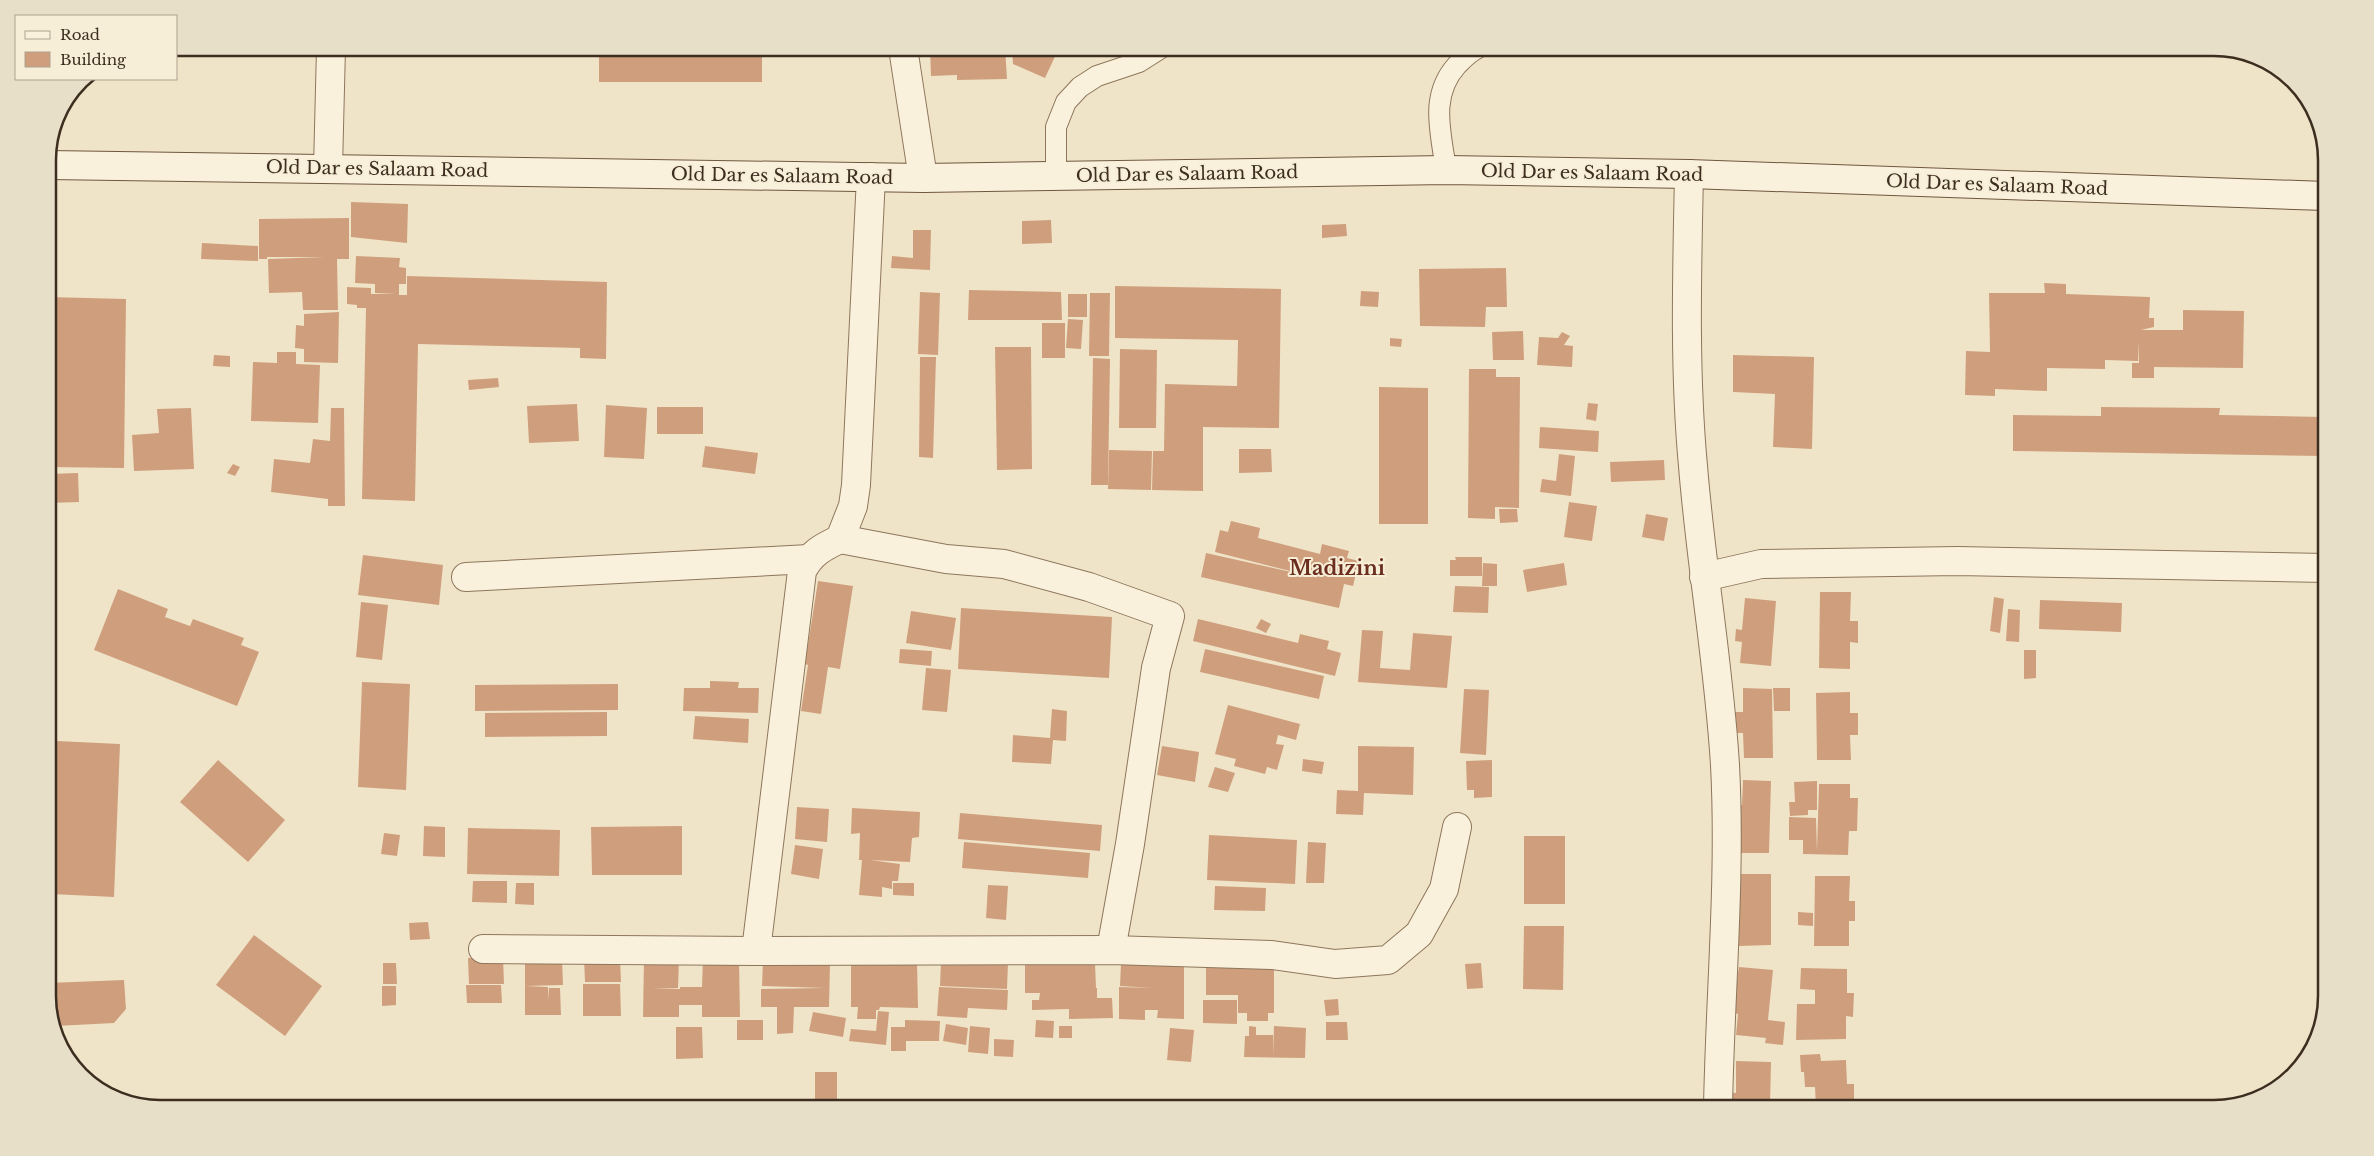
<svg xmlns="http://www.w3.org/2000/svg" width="2374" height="1156" font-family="'Libre Baskerville',serif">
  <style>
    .building { fill: #cf9f7d }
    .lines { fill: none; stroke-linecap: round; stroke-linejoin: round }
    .service-casing { stroke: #8d765c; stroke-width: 22 }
    .minor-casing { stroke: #8d765c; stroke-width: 30 }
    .secondary-casing { stroke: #6f573f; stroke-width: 30 }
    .service { stroke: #faf1dc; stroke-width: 20 }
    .minor { stroke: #faf1dc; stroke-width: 28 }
    .secondary { stroke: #faf1dc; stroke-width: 28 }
    .labels { text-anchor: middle; stroke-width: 4; stroke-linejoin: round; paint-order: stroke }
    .street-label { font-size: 18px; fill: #3d2e20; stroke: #f7eed8 }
    .quarter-label { font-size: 20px; font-weight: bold; fill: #6b2e1e; stroke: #f7eed8 }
    .rim { fill: none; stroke: #3d2e20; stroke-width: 2.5 }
  </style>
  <rect width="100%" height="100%" fill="#f0e4c8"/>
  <g class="building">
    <rect x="599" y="48" width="163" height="34"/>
    <polygon points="930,48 1005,48 1007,79 957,80 957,75 931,76"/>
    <polygon points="1012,48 1059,48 1045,78 1013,64"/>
    <polygon points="351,202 408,204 407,243 351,237"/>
    <polygon points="349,218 349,259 337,259 338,310 303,310 302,292 269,293 268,259 325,257 267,257 267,259 259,259 259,219"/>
    <polygon points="1051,220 1052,243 1022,244 1022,221"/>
    <polygon points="1346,224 1347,236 1322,238 1322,225"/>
    <polygon points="913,230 931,230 930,270 891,268 892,256 913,258"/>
    <polygon points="202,243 258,246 258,261 201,259"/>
    <polygon points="356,256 400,258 399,267 406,268 406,284 399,284 399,295 407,295 407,276 607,282 606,359 580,358 580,348 418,344 415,501 362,499 366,308 357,308 357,305 347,304 347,287 371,288 371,294 396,294 375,293 375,284 355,283"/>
    <polygon points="1506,268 1507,307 1486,307 1485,327 1420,326 1419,269"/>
    <polygon points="2044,283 2066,284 2066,294 2150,297 2149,318 2154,318 2154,327 2141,330 2183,330 2183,310 2244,311 2243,368 2154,367 2154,378 2132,378 2132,363 2139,363 2138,341 2138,361 2105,360 2105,369 2047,368 2047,391 1995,389 1995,396 1965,395 1966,351 1990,352 1989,293 2045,293"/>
    <polygon points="1115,286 1281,289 1279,428 1203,427 1203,491 1152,490 1153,451 1164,451 1165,384 1237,386 1238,340 1115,338"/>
    <polygon points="969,290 1061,292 1062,320 968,320"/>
    <polygon points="1361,291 1379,292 1378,307 1360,306"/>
    <polygon points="920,292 940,293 938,355 918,354"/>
    <polygon points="1090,293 1110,293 1109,356 1089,356"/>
    <rect x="1068" y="294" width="19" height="23"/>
    <polygon points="48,297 126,299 124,468 48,467"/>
    <polygon points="339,312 338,363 304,362 304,349 295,348 296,325 304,326 304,314"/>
    <polygon points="1068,319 1083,320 1081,349 1066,348"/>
    <rect x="1042" y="323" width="23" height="35"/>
    <polygon points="1523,331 1524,360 1493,360 1492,332"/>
    <polygon points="1562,332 1570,336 1564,345 1573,346 1572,367 1537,365 1539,337 1558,338"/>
    <polygon points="1390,338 1402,339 1401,347 1390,346"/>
    <polygon points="995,347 1031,347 1032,469 997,470"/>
    <polygon points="1120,349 1157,350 1156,428 1119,428"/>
    <polygon points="277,352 296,352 296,364 320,365 318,423 251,421 253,362 277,363"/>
    <polygon points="214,355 230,356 230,367 213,366"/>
    <polygon points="1733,355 1814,357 1812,449 1773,447 1775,394 1733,392"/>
    <polygon points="920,357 936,357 933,458 919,457"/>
    <polygon points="1093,358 1110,359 1108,485 1091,485"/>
    <polygon points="1469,369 1496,369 1496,377 1520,377 1519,508 1495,507 1495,519 1468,518"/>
    <polygon points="498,378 499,387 469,390 468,380"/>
    <polygon points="1379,387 1428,388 1428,524 1379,524"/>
    <polygon points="1588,403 1598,404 1596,421 1586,419"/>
    <polygon points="577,404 579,441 529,443 527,406"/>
    <polygon points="606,405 647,408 644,459 604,457"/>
    <rect x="657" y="407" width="46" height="27"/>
    <polygon points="2101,407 2220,408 2219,415 2323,417 2323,456 2013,451 2013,415 2101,416"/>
    <polygon points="191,408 194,469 134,471 132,435 159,433 157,409"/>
    <polygon points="331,408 344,408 345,506 328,506 328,499 271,492 274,459 310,463 313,439 330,441"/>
    <polygon points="1540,427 1599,431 1598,452 1539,448"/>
    <polygon points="705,446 758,453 755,474 702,467"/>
    <polygon points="1239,449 1271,449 1272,472 1239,473"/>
    <polygon points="1109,450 1152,451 1151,490 1108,489"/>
    <polygon points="1559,454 1575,456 1571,496 1540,492 1542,479 1556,481"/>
    <polygon points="1664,460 1665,480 1611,482 1610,462"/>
    <polygon points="233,464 240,467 235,476 227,473"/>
    <polygon points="78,473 79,502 48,503 48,474"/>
    <polygon points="1569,502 1597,506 1592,541 1564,537"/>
    <polygon points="1499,509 1517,509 1518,522 1500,523"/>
    <polygon points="1646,514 1668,518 1664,541 1642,537"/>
    <polygon points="1231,521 1260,528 1258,538 1320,554 1322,544 1349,551 1347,558 1359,561 1353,586 1344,584 1339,608 1201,577 1206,553 1318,578 1215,552 1220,530 1228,532"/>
    <polygon points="363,555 443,565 439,605 358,595"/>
    <polygon points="1455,557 1482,557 1482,576 1450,576 1450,560 1456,560"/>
    <polygon points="1483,563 1497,564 1497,586 1482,586"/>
    <polygon points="1564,563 1567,585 1527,592 1523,570"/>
    <polygon points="818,581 853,586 840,669 828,667 821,714 801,711 808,665 805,664"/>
    <polygon points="1455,586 1489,587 1488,613 1453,612"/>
    <polygon points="118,589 168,609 165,617 190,626 193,619 244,638 241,645 259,652 237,706 94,650"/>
    <polygon points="1820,592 1851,592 1850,621 1858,621 1858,643 1850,642 1850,669 1819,668"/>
    <polygon points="1994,597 2004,599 2000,633 1990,631"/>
    <polygon points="1745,598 1776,601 1771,666 1740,663 1742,642 1735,641 1736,629 1742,630"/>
    <polygon points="2040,600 2122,603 2121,632 2039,629"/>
    <polygon points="361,602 388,605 382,660 356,657"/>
    <polygon points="961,608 1112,617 1109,678 958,669"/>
    <polygon points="2008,609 2020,610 2019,642 2006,641"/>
    <polygon points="911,611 956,618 951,650 906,643"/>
    <polygon points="1198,619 1298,643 1300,634 1329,641 1327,649 1341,653 1335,676 1193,641"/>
    <polygon points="1261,619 1271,624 1266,633 1256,628"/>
    <polygon points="1362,630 1383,631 1380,668 1410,670 1413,633 1452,636 1447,688 1358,682"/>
    <polygon points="900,649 932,651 931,666 899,663"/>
    <polygon points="1205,649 1324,676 1319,699 1200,672"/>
    <polygon points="2024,650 2036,650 2036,678 2024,679"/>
    <polygon points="926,668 951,670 947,712 922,710"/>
    <polygon points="710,681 739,682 738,688 759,688 758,713 683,711 684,688 710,688"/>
    <polygon points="362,682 410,684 406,790 358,787"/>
    <polygon points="618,684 618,710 475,711 475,685"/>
    <polygon points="1743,688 1772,689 1773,758 1744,758 1743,733 1735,733 1734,712 1743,712"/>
    <polygon points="1773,688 1790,688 1790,711 1774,711"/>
    <polygon points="1464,689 1489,690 1486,755 1460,753"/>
    <polygon points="1850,692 1850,713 1858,713 1858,735 1850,735 1851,760 1817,760 1816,693"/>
    <polygon points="1228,705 1300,724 1296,740 1278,735 1276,744 1284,745 1277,770 1267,767 1265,774 1234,766 1236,759 1215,754"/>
    <polygon points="1052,709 1067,711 1066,741 1053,740 1051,764 1012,762 1013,735 1050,738"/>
    <polygon points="607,712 607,736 485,737 485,713"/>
    <polygon points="695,716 749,719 748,743 693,739"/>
    <polygon points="57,741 120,744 114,897 51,894"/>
    <polygon points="1162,746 1199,752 1195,782 1157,775"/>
    <polygon points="1358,746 1414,747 1413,795 1364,793 1363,815 1336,814 1337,790 1358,791"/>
    <polygon points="1303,759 1324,762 1322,774 1302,771"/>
    <polygon points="218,760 285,820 248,862 180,802"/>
    <polygon points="1492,760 1492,797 1474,798 1474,790 1467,790 1466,761"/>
    <polygon points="1215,767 1235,773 1228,792 1208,787"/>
    <polygon points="1743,780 1771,781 1769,853 1740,853 1741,824 1731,824 1732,804 1742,805"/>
    <polygon points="1817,781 1817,810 1808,810 1808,815 1790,816 1789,802 1795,802 1794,782"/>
    <polygon points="1819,784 1850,784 1850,798 1858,798 1857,831 1849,831 1848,855 1803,854 1803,840 1789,840 1789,817 1816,818 1817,851"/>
    <polygon points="797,807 829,809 827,842 795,839"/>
    <polygon points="852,808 920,812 919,837 912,838 910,862 870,860 900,864 898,881 892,881 892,889 882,887 882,897 859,895 862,860 859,860 860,833 851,834"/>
    <polygon points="960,813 1102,825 1100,851 958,839"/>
    <polygon points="424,826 445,827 445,857 423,856"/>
    <polygon points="682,826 682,875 592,875 591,827"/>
    <polygon points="468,828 560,830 559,876 467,874"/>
    <polygon points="384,833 400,835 397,856 381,854"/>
    <polygon points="1209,835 1297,840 1295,884 1207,880"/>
    <rect x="1524" y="836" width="41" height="68"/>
    <polygon points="964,842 1090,853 1088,878 962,868"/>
    <polygon points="1308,842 1326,843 1324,883 1306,883"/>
    <polygon points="795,845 823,849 819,879 791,874"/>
    <polygon points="1738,874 1771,874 1771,945 1739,946 1739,920 1733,920"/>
    <polygon points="1815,876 1850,876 1849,901 1855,901 1855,921 1849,921 1849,946 1814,946"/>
    <polygon points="473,881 507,881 507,903 472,902"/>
    <polygon points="516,883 534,883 534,905 515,904"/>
    <polygon points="893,883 914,883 914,896 893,895"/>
    <polygon points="988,885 1008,886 1006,920 986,918"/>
    <polygon points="1215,886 1266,888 1265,911 1214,910"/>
    <polygon points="1798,912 1813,913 1813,926 1798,925"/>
    <polygon points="428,922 430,939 410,940 409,923"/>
    <polygon points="1524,926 1564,926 1563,990 1523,989"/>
    <polygon points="254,935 322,986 285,1036 216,985"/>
    <polygon points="503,957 504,984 469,984 468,958"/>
    <polygon points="584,958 620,958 621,982 585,982"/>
    <polygon points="703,958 739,959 740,1017 702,1017 702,1005 679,1005 679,1017 643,1017 644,959 679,959 678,988 652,988 680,989 680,987 702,987"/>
    <polygon points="525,959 562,959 563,985 525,986"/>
    <polygon points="763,961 830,963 829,1007 794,1007 793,1033 777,1034 777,1007 761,1007 761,989 825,988 762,986"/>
    <polygon points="917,961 918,1008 880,1007 879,1010 876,1010 876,1019 857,1019 858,1007 851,1007 851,962"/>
    <polygon points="941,961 1008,963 1007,989 940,986"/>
    <polygon points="1025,962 1095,963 1096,988 1067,989 1097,988 1097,998 1112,998 1113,1018 1069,1019 1069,1009 1032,1010 1032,1000 1039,1000 1040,993 1025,993"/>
    <polygon points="1206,962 1274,963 1274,1013 1268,1013 1268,1021 1247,1021 1247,1013 1238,1013 1238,995 1206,995"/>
    <polygon points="383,963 396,963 397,984 383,984"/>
    <polygon points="1121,963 1184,964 1184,1019 1157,1018 1158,1010 1145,1010 1145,1020 1119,1019 1119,987 1152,988 1120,986"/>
    <polygon points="1481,963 1483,988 1467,989 1465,964"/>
    <polygon points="1739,967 1773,970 1768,1020 1785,1022 1783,1045 1765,1043 1766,1038 1736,1035 1738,1014 1734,1013 1736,1000 1723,1000 1725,980 1737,981"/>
    <polygon points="1801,968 1847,969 1847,993 1854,993 1853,1017 1846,1016 1846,1039 1796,1040 1797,1004 1815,1004 1815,990 1800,989"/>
    <polygon points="124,980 126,1009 114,1023 56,1026 48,1003 48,983"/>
    <polygon points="583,984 620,984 621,1016 583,1016"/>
    <polygon points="466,985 501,985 502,1003 467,1003"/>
    <polygon points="382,986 396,986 396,1005 382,1006"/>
    <polygon points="525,986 548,987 548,1000 549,988 560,988 561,1015 525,1015"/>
    <polygon points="939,987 1008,990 1007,1010 968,1008 967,1018 937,1016"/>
    <polygon points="1338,999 1339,1015 1326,1016 1324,1000"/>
    <polygon points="1203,1000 1237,1000 1237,1024 1203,1023"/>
    <polygon points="878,1011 889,1012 886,1045 849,1041 851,1029 876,1031"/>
    <polygon points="813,1012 846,1018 843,1037 809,1031"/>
    <rect x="737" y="1020" width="26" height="20"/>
    <polygon points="905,1020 940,1021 939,1041 906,1041 906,1051 891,1051 891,1027 905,1027"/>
    <polygon points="1036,1020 1054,1021 1053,1038 1035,1037"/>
    <polygon points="1326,1022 1347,1022 1348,1040 1326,1040"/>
    <polygon points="946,1024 968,1028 966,1045 943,1041"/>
    <polygon points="970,1026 990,1028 988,1054 968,1052"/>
    <rect x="1059" y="1026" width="13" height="12"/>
    <polygon points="1249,1026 1256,1027 1256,1035 1273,1035 1273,1056 1274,1026 1306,1028 1305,1058 1244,1057 1245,1036 1249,1036"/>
    <polygon points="676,1027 702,1027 703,1058 676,1059"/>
    <polygon points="1170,1028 1194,1030 1191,1062 1167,1060"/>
    <polygon points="994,1039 1014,1040 1013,1057 994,1056"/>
    <polygon points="1820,1054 1821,1061 1846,1060 1847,1084 1854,1084 1854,1107 1816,1108 1815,1087 1805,1087 1804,1072 1801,1072 1800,1055"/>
    <polygon points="1736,1061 1771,1062 1770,1108 1722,1108 1722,1092 1736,1093"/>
    <rect x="815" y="1072" width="22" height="36"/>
  </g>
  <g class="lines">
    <defs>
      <g id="service">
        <path d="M 1446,170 C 1441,132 1429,96 1457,65 C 1464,58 1469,52 1478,48"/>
        <polyline points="1056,176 1056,127 1066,102 1080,87 1097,76 1139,62 1161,48"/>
      </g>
      <g id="minor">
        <polyline points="903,48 923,178"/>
        <polyline points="328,168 331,48"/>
        <path d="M 1689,174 C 1687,271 1684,369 1693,466 C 1701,566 1719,665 1725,765 C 1731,879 1720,994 1718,1108"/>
        <path d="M 871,177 L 856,485 L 853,506 L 840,539 C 823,547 811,553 802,571 L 756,951 L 1111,950 L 1272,955 L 1335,964 L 1388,960 L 1419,934 L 1444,889 L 1457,827"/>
        <polyline points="840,539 946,559 1004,564 1089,587 1170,616 1156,668 1130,844 1111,950"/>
        <polyline points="466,577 809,559"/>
        <polyline points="1704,577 1761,564 1958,561 2326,568"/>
        <polyline points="483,949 756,951"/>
      </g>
      <polyline id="secondary" points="48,165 923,178 1446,170 1689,174 2326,196"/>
    </defs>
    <use href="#service" class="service-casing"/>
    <use href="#minor" class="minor-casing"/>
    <use href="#secondary" class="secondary-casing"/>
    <use href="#service" class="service"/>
    <use href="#minor" class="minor"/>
    <use href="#secondary" class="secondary"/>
  </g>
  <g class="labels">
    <g class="street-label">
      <text transform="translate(377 169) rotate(1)" y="6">Old Dar es Salaam Road</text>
      <text transform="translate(1592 173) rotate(1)" y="6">Old Dar es Salaam Road</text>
      <text transform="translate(1187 174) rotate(-1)" y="6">Old Dar es Salaam Road</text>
      <text transform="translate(782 176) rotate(1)" y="6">Old Dar es Salaam Road</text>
      <text transform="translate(1997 185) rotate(2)" y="6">Old Dar es Salaam Road</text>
    </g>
    <g class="quarter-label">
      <text x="1337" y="575">Madizini</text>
    </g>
  </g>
  <path d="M0 0H2374V1156H0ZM160 56H2214A104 104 0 0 1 2318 160V996A104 104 0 0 1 2214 1100H160A104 104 0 0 1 56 996V160A104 104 0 0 1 160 56Z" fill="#e8dfc9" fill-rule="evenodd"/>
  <path class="rim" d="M160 56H2214A104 104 0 0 1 2318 160V996A104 104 0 0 1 2214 1100H160A104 104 0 0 1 56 996V160A104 104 0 0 1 160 56Z"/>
  <rect x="15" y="15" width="162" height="65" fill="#f7eed8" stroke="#ada18e"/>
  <rect x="25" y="31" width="25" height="8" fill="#faf1dc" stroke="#ada18e"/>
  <text x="60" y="40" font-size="15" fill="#3d2e20">Road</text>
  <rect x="25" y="52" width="25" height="15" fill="#cf9f7d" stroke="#ada18e"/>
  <text x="60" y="65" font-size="15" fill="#3d2e20">Building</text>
</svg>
